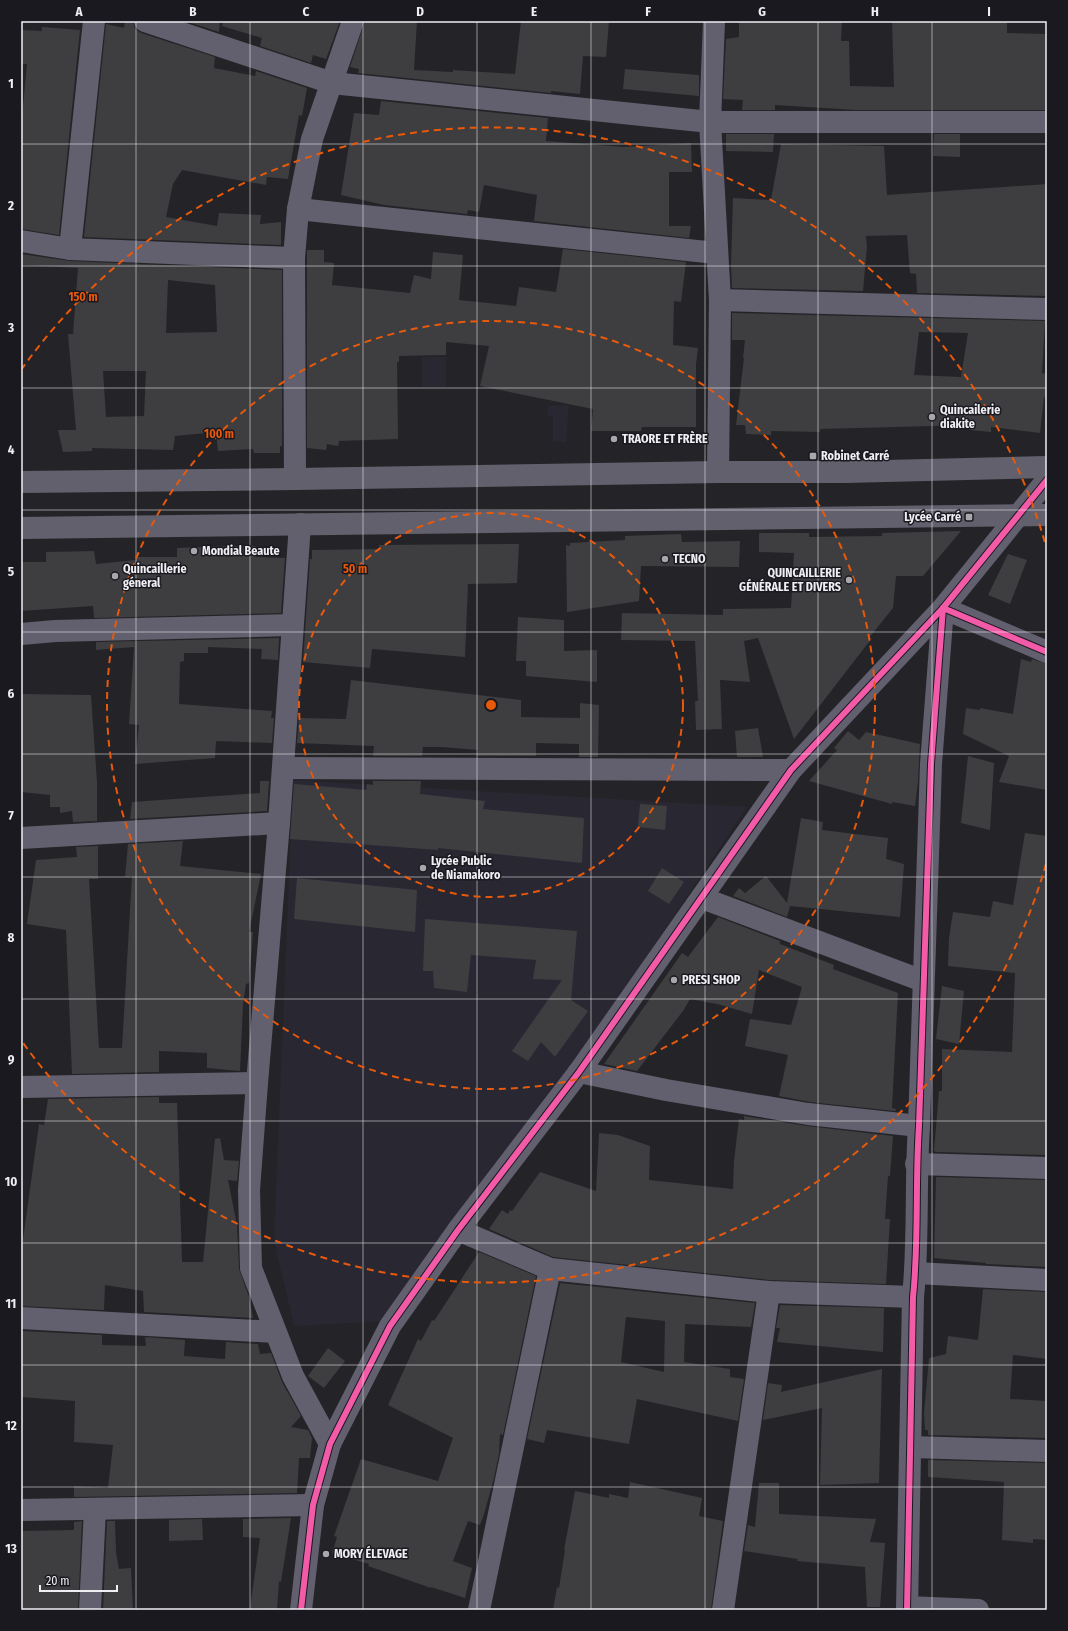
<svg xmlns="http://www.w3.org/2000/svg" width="1068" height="1631" font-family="'Fira Sans Condensed',sans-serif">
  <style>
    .built { fill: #292732 }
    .building { fill: #3e3e41; fill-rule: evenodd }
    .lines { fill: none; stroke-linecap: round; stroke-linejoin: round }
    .minor { stroke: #62606e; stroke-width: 22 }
    .primary { stroke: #63606e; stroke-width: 22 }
    .cycleway-casing { stroke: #1a1920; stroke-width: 8 }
    .cycleway { stroke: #f35aa7; stroke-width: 6 }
    .grid { fill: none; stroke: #efeef3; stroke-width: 1; stroke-opacity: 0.55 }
    .ring { fill: none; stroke: #e8590c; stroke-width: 2; stroke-dasharray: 7 5 }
    .poi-dot { fill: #a8a7ac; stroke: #1a1920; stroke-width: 1.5 }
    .labels { text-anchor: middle; stroke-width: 3; stroke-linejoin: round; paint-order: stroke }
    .poi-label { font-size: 12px; font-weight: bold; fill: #efeef3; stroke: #1a1920; text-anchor: start }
    .centre { fill: #e8590c; stroke: #1a1920; stroke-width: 2 }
    .ring-label { font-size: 12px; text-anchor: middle; font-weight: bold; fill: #e8590c; stroke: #1a1920; stroke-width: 3; stroke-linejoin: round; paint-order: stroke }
    .neatline { fill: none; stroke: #efeef3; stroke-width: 1.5 }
    .grid-label { font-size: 13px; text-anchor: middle; font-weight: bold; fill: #efeef3 }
  </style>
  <rect width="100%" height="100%" fill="#242428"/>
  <g class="built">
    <rect x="422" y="357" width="24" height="30"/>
    <polygon points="569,405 566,442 553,441 553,415 548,417 548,406"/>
    <polygon points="293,780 747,807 592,1039 390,1321 294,1326 274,1240"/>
  </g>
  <g class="building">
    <polygon points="125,21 133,21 135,29 141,33 215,57 214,68 255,76 256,71 307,88 302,116 299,115 288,179 267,177 266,185 182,170 173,184 166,217 217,226 219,213 261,215 260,224 281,222 281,245 84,237 106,24 124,28"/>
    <polygon points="185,21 220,21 219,32"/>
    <polygon points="223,21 340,21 326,59 313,55 311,63 260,46 262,38 222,26"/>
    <polygon points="365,21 417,21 414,70 453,72 453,70 515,74 521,21 609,21 606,57 583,56 580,94 551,91 551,93 358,73 359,69 350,67"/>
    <polygon points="739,21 842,21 841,41 849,41 850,86 894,87 892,21 1007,21 1007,33 1047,34 1047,110 857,110 775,105 775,110 742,110 743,100 723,99 726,39 739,37"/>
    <polygon points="42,27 80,30 59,235 21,229 21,127 27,64 21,64 21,30 42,31"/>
    <polygon points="625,69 699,75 699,96 623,89"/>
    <polygon points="381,101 548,118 546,141 624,147 691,143 692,172 669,172 669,226 691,226 689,238 534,221 537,195 484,185 479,212 468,210 467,214 384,205 341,195 354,113 379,115"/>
    <polygon points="726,134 774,134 773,152 726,151"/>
    <polygon points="934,134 960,134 960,157 933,156"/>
    <polygon points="781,144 884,146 887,195 1047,184 1047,296 917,293 916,274 910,273 907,235 866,236 867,247 863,291 732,288 731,265 733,198 771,200"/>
    <polygon points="563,249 686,262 681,302 674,301 673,345 698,348 696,364 696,427 642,427 641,431 591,431 593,409 480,386 489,346 446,342 446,355 399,356 399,362 397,362 398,439 339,441 338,446 327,444 326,450 307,448 307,250 324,250 324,262 334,263 332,285 410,293 414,275 431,279 433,252 463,255 459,300 516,306 519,287 556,292"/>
    <path d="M 21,254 L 70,261 L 282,270 L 282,446 L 280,446 L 280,453 L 254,453 L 253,449 L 218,451 L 216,432 L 175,436 L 173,450 L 92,448 L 92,451 L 63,452 L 58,430 L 76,430 L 68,334 L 73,334 L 78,268 L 21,265 ZM 168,280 L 215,285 L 217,332 L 166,333 ZM 103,371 L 146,371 L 144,416 L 106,417 Z"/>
    <path d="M 732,313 L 1045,321 L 1042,373 L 1047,374 L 1047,398 L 1044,397 L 1040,433 L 991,427 L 991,432 L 970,430 L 971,425 L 820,429 L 820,432 L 771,431 L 771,435 L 746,434 L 745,425 L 736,425 L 744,358 L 743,358 L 745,340 L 732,340 ZM 919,332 L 968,333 L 961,377 L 914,375 Z"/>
    <polygon points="961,531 923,576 896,576 893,608 869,638 872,638 794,739 758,638 744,641 750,682 720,680 722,729 696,730 695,701 698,701 695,641 621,640 622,613 723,615 723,609 791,608 794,553 759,552 759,533 809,533 809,537 882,536 882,533"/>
    <polygon points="681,534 682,542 740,541 739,567 641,566 639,601 567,612 566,545 570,546 570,543 625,540 625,536"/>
    <polygon points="519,544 517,583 468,584 465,657 372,649 370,668 303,662 310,559 312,559 312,550 380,549 379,545"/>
    <polygon points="231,546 256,546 256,557 285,558 281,613 94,618 93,606 21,611 21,562 46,562 46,552 94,551 96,564 136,560 136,557 177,557 177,548"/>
    <polygon points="1008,554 1027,560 1010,604 988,595"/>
    <polygon points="518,617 564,620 564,651 597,650 597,682 526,676 526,661 516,661"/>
    <polygon points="279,638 278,660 261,659 262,649 208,647 208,653 184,653 184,661 180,662 179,704 272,711 271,718 274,718 272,743 216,741 215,758 135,764 139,725 129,724 134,647 96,650 96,642"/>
    <polygon points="1021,659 1031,662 1032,659 1047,664 1047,790 999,782 1009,756 963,734 966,708 980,710 980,708 1013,714"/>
    <polygon points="351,680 521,700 521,717 580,718 580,703 599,705 598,757 579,757 579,744 536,743 536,756 477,756 478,750 442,747 423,747 422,756 373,756 374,746 297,743 299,718 346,719"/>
    <polygon points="21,694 91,695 97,782 97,821 73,822 72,811 60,813 60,807 50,807 50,795 21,792"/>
    <polygon points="758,728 763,757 737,757 735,731"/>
    <polygon points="848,731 859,740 866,732 920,744 918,781 915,806 892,802 892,804 809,781 837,750 834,748"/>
    <polygon points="968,756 994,763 990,830 961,823"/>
    <polygon points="260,781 269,781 267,811 130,819 132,802 260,793"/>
    <polygon points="373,781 421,781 420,794 485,801 483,809 584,818 582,863 438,848 438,850 290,839 294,784 366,790 367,784 373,785"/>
    <polygon points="640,804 667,806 665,830 638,827"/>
    <polygon points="801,818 823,822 822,830 888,838 886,859 904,864 900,917 790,906 787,917 733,896 739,888 745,893 766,876 787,903"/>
    <polygon points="1025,833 1047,836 1047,1155 936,1152 934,1151 939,1091 942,1091 942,1049 1012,1052 1015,973 948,966 949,938 953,912 990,917 993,901 1013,905"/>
    <polygon points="183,841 180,866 261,874 249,932 253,932 249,983 246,984 243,1005 240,1071 207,1068 207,1053 159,1051 159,1072 72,1074 66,930 27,924 36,860 77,857 76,847 98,846 98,879 89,879 99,1048 122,1048 132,876 125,877 128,844"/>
    <polygon points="662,868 684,882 669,904 648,891"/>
    <polygon points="297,878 417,890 415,932 294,919"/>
    <polygon points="718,917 780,941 780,944 834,965 833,969 898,993 892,1108 896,1109 895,1111 810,1102 779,1096 788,1055 745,1046 750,1019 791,1025 802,987 759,970 752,1014 717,1004 690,999 683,1011 637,1071 604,1064 682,953 688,957"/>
    <polygon points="425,919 577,931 571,1000 588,1011 555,1057 541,1042 528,1061 512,1051 562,980 533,979 536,960 471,955 467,992 434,988 433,971 423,971"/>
    <polygon points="942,986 964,991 959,1044 936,1039"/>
    <polygon points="159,1097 159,1103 177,1103 182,1262 203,1262 215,1139 220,1138 224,1160 239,1161 237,1181 228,1180 237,1225 239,1269 249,1297 253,1318 144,1312 143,1291 105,1285 104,1310 21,1306 21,1254 39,1124 44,1125 48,1099"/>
    <polygon points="744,1116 807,1126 893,1136 890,1176 888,1176 885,1219 890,1219 886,1284 770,1280 553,1257 489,1229 502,1210 508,1214 510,1210 512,1211 540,1172 596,1191 599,1133 618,1135 650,1146 649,1180 733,1189 734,1161 739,1119 744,1120"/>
    <polygon points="936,1177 1047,1180 1047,1267 986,1264 986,1263 934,1258"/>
    <polygon points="479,1252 536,1276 503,1435 500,1434 499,1454 494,1478 484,1514 480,1525 468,1521 453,1561 472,1568 465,1598 431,1587 431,1588 368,1566 369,1564 332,1553 337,1537 334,1536 361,1459 438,1481 453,1438 388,1405 418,1339 421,1341 432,1320 434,1321"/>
    <path d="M 560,1283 L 755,1303 L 751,1327 L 685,1324 L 684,1362 L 730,1369 L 730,1377 L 744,1379 L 738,1421 L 637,1399 L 629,1444 L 547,1430 L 544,1443 L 527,1439 ZM 626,1317 L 665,1321 L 664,1372 L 621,1362 Z"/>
    <polygon points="983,1289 1047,1292 1047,1359 1013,1355 1010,1399 1047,1401 1047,1438 928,1435 928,1430 925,1430 924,1413 929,1358 946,1354 948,1336 978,1340"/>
    <polygon points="780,1305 884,1308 883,1352 777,1342 780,1328 776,1328"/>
    <polygon points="21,1331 102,1335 102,1345 146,1346 145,1337 185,1340 184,1356 225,1359 226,1342 258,1344 260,1354 271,1353 282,1382 301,1416 291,1427 308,1430 312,1438 310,1458 299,1458 297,1493 74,1497 74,1486 108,1488 113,1445 74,1442 75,1401 21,1397"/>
    <polygon points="328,1348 345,1361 324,1388 308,1376"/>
    <polygon points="882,1369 879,1483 820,1485 822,1408 763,1420 768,1383 782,1385 781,1392"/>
    <polygon points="928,1460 1047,1463 1047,1540 1033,1539 1033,1543 1002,1540 1004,1482 928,1477"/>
    <polygon points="630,1482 702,1498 699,1516 723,1521 711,1610 553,1610 557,1587 559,1588 565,1550 564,1550 575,1491 609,1498 609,1494 628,1498"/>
    <polygon points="759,1483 779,1483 779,1514 876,1519 870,1542 885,1543 880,1607 867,1607 865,1567 797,1561 798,1559 744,1551 748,1525 755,1527"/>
    <polygon points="291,1518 281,1582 279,1581 277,1609 250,1608 260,1538 243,1537 243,1519"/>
    <polygon points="202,1519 203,1540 169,1541 169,1520"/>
    <polygon points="82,1521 78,1610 21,1610 21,1531 74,1530 74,1522"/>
    <polygon points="107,1521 115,1521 116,1552 119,1569 131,1568 133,1610 103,1610"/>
  </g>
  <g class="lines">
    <g class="minor">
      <polyline points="145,21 332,83 710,122 1047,122"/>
      <polyline points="714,21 710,122 720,300 718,472"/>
      <polyline points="298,209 716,253"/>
      <polyline points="21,241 70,249 294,258"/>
      <polyline points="70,249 94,21"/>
      <polyline points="720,300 1047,309"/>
      <polyline points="295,479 294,258 298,209 312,139 353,21"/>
      <polyline points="300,524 279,823 257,1083 249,1190 251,1268 293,1376 330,1444"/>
      <polyline points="21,634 55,631 292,625"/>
      <polyline points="283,768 791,770"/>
      <polyline points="21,838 279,823"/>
      <polyline points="702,898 923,981"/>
      <polyline points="579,1072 666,1090 808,1114 919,1126"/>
      <polyline points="21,1087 257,1083"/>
      <polyline points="916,1164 1047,1168"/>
      <polyline points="458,1230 550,1269 769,1292 913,1297"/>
      <polyline points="916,1273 1047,1280"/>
      <polyline points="21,1318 275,1332"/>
      <polyline points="911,1447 1047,1451"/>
      <polyline points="21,1510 313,1505"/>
      <polyline points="907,1607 978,1610"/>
      <polyline points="90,1610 95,1509"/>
      <polyline points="301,1610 313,1505 330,1444 390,1326 458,1230 579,1072 791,770 943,608 1047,480"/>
      <polyline points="479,1610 550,1269"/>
      <polyline points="723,1610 769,1292"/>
      <path d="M 907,1610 L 913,1297 C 919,1240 915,1182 919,1126 L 931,764 L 943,608 L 1047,652"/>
    </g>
    <g class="primary">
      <polyline points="21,482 295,479 718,472 845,472 1047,467"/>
      <polyline points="21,528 1047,515"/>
    </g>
    <defs>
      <g id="cycleway">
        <polyline points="301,1610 313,1505 330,1444 390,1326 458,1230 579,1072 791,770 943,608 1047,480"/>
        <path d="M 907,1610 L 913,1297 C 919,1240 915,1182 919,1126 L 931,764 L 943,608 L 1047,652"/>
      </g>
    </defs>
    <use href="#cycleway" class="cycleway-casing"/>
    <use href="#cycleway" class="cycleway"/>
  </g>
  <path class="grid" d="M 136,21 L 136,1610M 250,21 L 250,1610M 363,21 L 363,1610M 477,21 L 477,1610M 591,21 L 591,1610M 705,21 L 705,1610M 818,21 L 818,1610M 932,21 L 932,1610M 21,144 L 1047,144M 21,266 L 1047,266M 21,388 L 1047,388M 21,510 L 1047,510M 21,632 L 1047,632M 21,754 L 1047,754M 21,877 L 1047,877M 21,999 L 1047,999M 21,1121 L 1047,1121M 21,1243 L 1047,1243M 21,1365 L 1047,1365M 21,1487 L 1047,1487"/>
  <g class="ring">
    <circle cx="491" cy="705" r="192"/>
    <circle cx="491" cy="705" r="384"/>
    <path d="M1046 864A577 577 0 0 1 21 1040M21 370A577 577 0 0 1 1046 546"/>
  </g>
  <g class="poi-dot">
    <circle cx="932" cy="417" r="4"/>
    <circle cx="614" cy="439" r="4"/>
    <rect x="809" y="452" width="8" height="8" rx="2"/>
    <rect x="965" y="513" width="8" height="8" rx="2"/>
    <circle cx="194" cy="551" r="4"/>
    <circle cx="665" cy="559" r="4"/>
    <circle cx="115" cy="576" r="4"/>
    <circle cx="849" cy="580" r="4"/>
    <circle cx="423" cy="868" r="4"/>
    <circle cx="674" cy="980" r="4"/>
    <circle cx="326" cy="1554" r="4"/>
  </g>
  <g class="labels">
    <g class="poi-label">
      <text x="940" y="414">Quincailerie<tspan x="940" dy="14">diakite</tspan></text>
      <text x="622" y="443">TRAORE ET FRÈRE</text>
      <text x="821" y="460">Robinet Carré</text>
      <text x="961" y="521" text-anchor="end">Lycée Carré</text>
      <text x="202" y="555">Mondial Beaute</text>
      <text x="673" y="563">TECNO</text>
      <text x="123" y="573">Quincaillerie<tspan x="123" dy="14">géneral</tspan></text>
      <text x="841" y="577" text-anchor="end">QUINCAILLERIE<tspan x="841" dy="14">GÉNÉRALE ET DIVERS</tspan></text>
      <text x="431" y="865">Lycée Public<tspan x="431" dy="14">de Niamakoro</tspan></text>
      <text x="682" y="984">PRESI SHOP</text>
      <text x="334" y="1558">MORY ÉLEVAGE</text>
    </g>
  </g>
  <circle cx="491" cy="705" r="6" class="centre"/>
  <g class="ring-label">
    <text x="83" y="301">150 m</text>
    <text x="219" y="438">100 m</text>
    <text x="355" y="573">50 m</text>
  </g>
  <rect width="1068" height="1631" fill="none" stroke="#1a1920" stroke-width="44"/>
  <path d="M40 1585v6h77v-6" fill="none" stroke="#efeef3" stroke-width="2"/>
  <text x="46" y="1585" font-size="12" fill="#efeef3" stroke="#1a1920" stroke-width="3" paint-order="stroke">20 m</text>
  <rect x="22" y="22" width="1024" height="1587" class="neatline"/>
  <g class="grid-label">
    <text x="79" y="16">A</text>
    <text x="193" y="16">B</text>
    <text x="306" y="16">C</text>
    <text x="420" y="16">D</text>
    <text x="534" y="16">E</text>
    <text x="648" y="16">F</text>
    <text x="762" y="16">G</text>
    <text x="875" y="16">H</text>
    <text x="989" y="16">I</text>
    <text x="11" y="88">1</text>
    <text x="11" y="210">2</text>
    <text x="11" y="332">3</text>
    <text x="11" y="454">4</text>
    <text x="11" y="576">5</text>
    <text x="11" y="698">6</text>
    <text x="11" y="820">7</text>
    <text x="11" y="942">8</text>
    <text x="11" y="1064">9</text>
    <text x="11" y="1186">10</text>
    <text x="11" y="1308">11</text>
    <text x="11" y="1430">12</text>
    <text x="11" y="1553">13</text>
  </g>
</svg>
